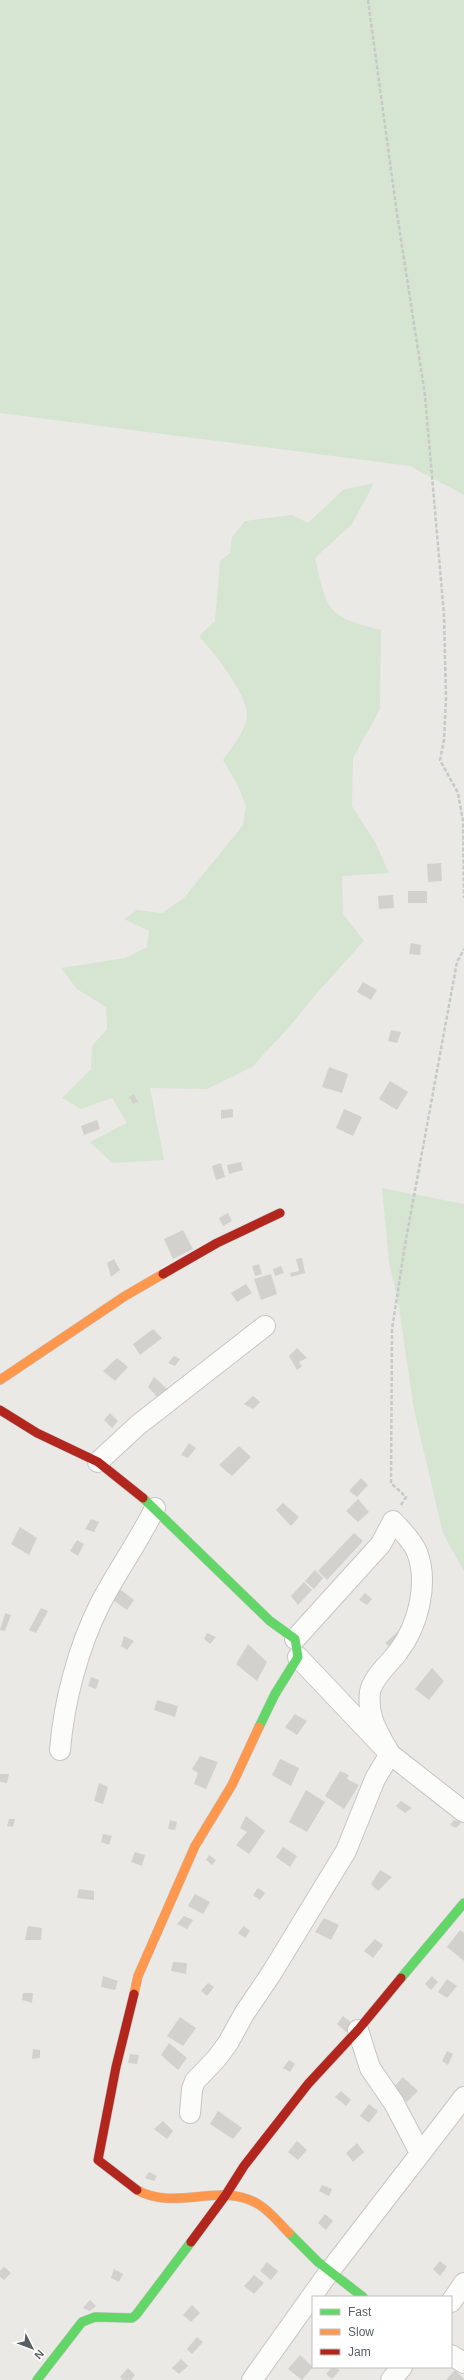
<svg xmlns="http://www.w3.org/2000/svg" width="464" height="2380" font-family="Arial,sans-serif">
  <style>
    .green { fill: #d5e5d2 }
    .building { fill: #d2d1ce }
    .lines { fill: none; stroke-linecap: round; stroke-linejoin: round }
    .street-casing { stroke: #c6c6c6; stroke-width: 22 }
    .fast-casing { stroke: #c5c6c6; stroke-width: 10 }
    .slow-casing { stroke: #c5c6c6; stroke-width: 10 }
    .jam-casing { stroke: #c5c6c6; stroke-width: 10 }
    .path { stroke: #c5cac7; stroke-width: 2.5; stroke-dasharray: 4 2; stroke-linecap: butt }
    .street { stroke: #fcfcfb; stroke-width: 20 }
    .fast { stroke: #63d668; stroke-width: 9 }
    .slow { stroke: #ff974d; stroke-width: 9 }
    .jam { stroke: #b3261e; stroke-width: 9 }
  </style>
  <rect width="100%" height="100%" fill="#eae9e5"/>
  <g class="green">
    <polygon points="0,0 464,0 464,495 410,466 0,413"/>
    <path d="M 374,483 L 352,524 L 315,558 C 328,612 326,616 381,630 L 380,709 L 353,758 L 352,806 L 375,842 L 389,873 L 342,876 L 343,914 L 364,941 L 316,994 L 291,1025 L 252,1067 L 207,1089 L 150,1088 L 164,1160 L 112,1163 L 90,1142 L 127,1123 L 112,1098 L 81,1109 L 62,1098 L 91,1069 L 92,1046 L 107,1029 L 106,1007 L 77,989 L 61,968 L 125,958 L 147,947 L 149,931 L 124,919 L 137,910 L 162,913 L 184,898 L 243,825 L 246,806 L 238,786 L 223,760 C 230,750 246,730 247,717 C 249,695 213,652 199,636 L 215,621 L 220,561 L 230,553 L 232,537 L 245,521 L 292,515 L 308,523 L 343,490 Z"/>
    <polygon points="382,1188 464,1204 464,1571 443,1533 414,1410 398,1301 389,1262"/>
  </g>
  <g class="building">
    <polygon points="441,863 442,881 428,882 427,864"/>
    <rect x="408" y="891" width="19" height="12"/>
    <polygon points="393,895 394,908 379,909 378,896"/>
    <polygon points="411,943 421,945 420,955 409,954"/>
    <polygon points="363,982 377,990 371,1000 357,992"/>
    <polygon points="391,1030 401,1032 397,1043 388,1041"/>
    <polygon points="329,1067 348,1074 342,1093 322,1087"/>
    <polygon points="390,1081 408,1092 397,1110 379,1099"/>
    <polygon points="134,1094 138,1102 133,1104 129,1097"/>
    <polygon points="233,1109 233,1117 221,1119 221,1110"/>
    <polygon points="344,1109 362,1117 353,1136 336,1128"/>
    <polygon points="97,1120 100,1129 84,1135 81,1126"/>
    <polygon points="241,1162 243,1170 229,1174 227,1165"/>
    <polygon points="221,1163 225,1177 216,1180 212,1166"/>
    <polygon points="228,1213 232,1221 223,1226 219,1218"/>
    <polygon points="183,1230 193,1249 173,1259 164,1239"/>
    <polygon points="302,1258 305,1273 291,1277 290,1273 299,1271 296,1259"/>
    <polygon points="114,1259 120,1270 111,1277 107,1263"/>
    <polygon points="259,1264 262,1274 255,1276 252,1266"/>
    <polygon points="281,1266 284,1273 275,1276 273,1269"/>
    <polygon points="271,1274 277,1294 261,1300 254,1279"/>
    <polygon points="246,1284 252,1293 237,1302 231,1293"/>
    <polygon points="153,1329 162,1338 140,1355 133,1344"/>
    <polygon points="297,1348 307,1358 299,1362 302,1366 297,1370 289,1356"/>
    <polygon points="174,1356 180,1359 175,1366 168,1363"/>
    <polygon points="117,1358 128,1367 115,1381 103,1371"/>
    <polygon points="154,1377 167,1389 158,1398 148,1387"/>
    <polygon points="253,1396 260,1402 253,1409 244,1404"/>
    <polygon points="110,1413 118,1421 112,1428 104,1420"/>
    <polygon points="189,1443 196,1448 188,1458 181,1455"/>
    <polygon points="239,1446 251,1457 232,1476 219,1465"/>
    <polygon points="361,1478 368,1485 357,1497 349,1491"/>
    <polygon points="358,1499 369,1512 358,1522 346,1511"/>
    <polygon points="283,1503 299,1517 291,1526 276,1510"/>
    <polygon points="91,1519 99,1522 94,1532 85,1529"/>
    <polygon points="20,1527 37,1538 29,1555 11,1544"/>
    <polygon points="354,1533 363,1541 327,1580 318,1571"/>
    <polygon points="77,1540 84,1544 78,1556 70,1551"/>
    <polygon points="315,1570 323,1578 314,1589 305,1581"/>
    <polygon points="304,1582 312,1590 298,1605 291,1596"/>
    <polygon points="120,1589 134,1600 127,1610 113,1600"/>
    <polygon points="365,1593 372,1599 367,1605 359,1600"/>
    <polygon points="41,1608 48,1611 36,1633 29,1630"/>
    <polygon points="5,1613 11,1615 5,1631 0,1630"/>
    <polygon points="403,1627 390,1647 385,1643"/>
    <polygon points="207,1633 216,1637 210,1644 204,1639"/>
    <polygon points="124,1636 134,1641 127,1650 121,1646"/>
    <polygon points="248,1644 267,1662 257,1681 236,1664"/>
    <polygon points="432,1668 444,1681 429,1700 415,1689"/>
    <polygon points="91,1677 99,1680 96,1689 88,1686"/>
    <polygon points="157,1700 178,1706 175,1717 154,1710"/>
    <polygon points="295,1714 307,1721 297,1735 285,1727"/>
    <polygon points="200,1756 218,1762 206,1789 194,1784 198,1773 192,1769"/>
    <polygon points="280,1759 299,1768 291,1786 272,1775"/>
    <polygon points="340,1771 349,1775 347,1779 359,1785 344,1809 325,1796"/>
    <polygon points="0,1774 9,1774 7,1783 0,1782"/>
    <polygon points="99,1783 108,1787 103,1804 94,1801"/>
    <polygon points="306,1790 325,1802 307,1832 289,1822"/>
    <polygon points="401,1801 412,1808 405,1813 396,1806"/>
    <polygon points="246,1816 265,1831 249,1854 236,1845 247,1832 240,1828"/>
    <polygon points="9,1819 15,1819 13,1827 7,1826"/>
    <polygon points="170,1820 177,1822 175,1830 168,1829"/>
    <polygon points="454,1820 461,1823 456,1828 450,1825"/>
    <polygon points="103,1834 112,1836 109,1845 101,1842"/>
    <polygon points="283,1847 297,1856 290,1867 276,1857"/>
    <polygon points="135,1852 145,1855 142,1866 131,1862"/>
    <polygon points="209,1855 216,1860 212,1865 206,1860"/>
    <polygon points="380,1870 392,1877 378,1891 371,1884"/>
    <polygon points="258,1888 265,1893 260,1900 253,1895"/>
    <polygon points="79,1889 94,1891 94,1900 77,1898"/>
    <polygon points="195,1894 210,1902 203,1914 188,1906"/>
    <polygon points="184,1916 193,1920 187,1929 177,1924"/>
    <polygon points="324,1918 339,1925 331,1940 315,1932"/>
    <polygon points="28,1926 42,1928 41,1940 25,1940"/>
    <polygon points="244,1926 250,1931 245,1938 238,1933"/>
    <polygon points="460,1930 464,1933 464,1961 447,1947"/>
    <polygon points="375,1939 383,1945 373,1958 364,1951"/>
    <polygon points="173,1962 187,1963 186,1974 171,1971"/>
    <polygon points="103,1976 118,1981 115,1990 101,1987"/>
    <polygon points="432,1976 438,1982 431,1990 425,1984"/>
    <polygon points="447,1979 457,1986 447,1998 438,1992"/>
    <polygon points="208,1983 214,1987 207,1996 201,1991"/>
    <polygon points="23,1993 33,1993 32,2003 22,2000"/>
    <polygon points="343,2016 353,2024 346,2032 337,2024"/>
    <polygon points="180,2017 196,2028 183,2046 167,2036"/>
    <polygon points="169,2043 187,2058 178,2070 161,2055"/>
    <polygon points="33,2049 40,2050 40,2058 32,2059"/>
    <polygon points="447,2051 453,2054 448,2065 442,2061"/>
    <polygon points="130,2054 139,2055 137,2064 128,2063"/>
    <polygon points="289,2060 295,2064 290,2072 283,2068"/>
    <polygon points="403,2077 418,2091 407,2102 392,2089"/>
    <polygon points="341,2091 351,2100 346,2106 335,2097"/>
    <polygon points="369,2104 378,2111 369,2123 360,2116"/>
    <polygon points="218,2111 242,2128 233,2139 210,2124"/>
    <polygon points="163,2121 173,2131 167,2139 154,2129"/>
    <polygon points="297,2141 307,2150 298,2160 288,2152"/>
    <polygon points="357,2143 364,2152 353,2162 346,2153"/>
    <polygon points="149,2172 157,2176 154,2181 145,2178"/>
    <polygon points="322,2185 332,2189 329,2196 319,2191"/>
    <polygon points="325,2214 333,2221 326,2230 318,2223"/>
    <polygon points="440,2261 447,2267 440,2276 433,2269"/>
    <polygon points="267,2262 278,2271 271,2280 260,2271"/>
    <polygon points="4,2267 11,2273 4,2280 0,2277 0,2271"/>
    <polygon points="114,2269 123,2274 119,2282 111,2278"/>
    <polygon points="254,2275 264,2283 254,2294 244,2286"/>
    <polygon points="90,2300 96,2306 90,2311 83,2308"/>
    <polygon points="192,2305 200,2313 191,2322 183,2315"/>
    <polygon points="197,2337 203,2342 192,2354 187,2349"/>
    <polygon points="300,2355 313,2367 302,2380 288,2369"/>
    <polygon points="181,2359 188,2366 179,2374 172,2368"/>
    <polygon points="332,2367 340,2370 332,2379 326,2374"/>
    <polygon points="128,2368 135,2375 131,2380 123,2380 120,2377"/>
    <polygon points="455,2370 464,2379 464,2380 446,2380"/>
  </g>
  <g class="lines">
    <defs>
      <g id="street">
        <polyline points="98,1462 138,1425 265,1326"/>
        <polyline points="298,1657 390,1754 464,1812"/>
        <path d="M 60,1750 C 64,1701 78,1648 100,1604 C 117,1571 139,1541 155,1508"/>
        <polyline points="358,2030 370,2068 394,2103 420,2153"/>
        <path d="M 190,2113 L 192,2089 L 195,2081 L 217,2058 L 228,2043 L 244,2014 L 271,1974 L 346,1851 L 375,1779 L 390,1754 C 378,1732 367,1718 370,1692 C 372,1678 390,1663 398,1652 C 418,1626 429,1584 417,1552 C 412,1540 401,1530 393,1521 L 381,1544 L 295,1639"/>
        <polyline points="451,2302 464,2283"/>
        <polyline points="451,2355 464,2363"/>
        <polyline points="252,2380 329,2272 464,2097"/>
        <polyline points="391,2380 402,2367"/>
      </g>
      <g id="fast">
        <polyline points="143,1498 270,1621 295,1639 298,1657 275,1694 259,1727"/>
        <polyline points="401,1978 464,1903"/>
        <polyline points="289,2233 318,2262 363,2297"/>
        <polyline points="37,2380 82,2322 95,2317 132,2318 136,2315 191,2242"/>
      </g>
      <g id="slow">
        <polyline points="0,1380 125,1296 163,1274"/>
        <polyline points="134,1994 138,1976 195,1846 232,1785 259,1727"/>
        <path d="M 137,2190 C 176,2212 220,2181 258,2204 C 270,2211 279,2223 289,2233"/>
      </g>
      <g id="jam">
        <polyline points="163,1274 217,1243 280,1213"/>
        <polyline points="0,1410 37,1433 98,1462 143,1498"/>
        <polyline points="134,1994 116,2067 98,2160 137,2190"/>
        <polyline points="191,2242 225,2196 244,2166 308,2084 358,2030 401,1978"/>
      </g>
    </defs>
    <use href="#street" class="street-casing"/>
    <use href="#fast" class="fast-casing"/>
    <use href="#slow" class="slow-casing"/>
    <use href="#jam" class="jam-casing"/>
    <g class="path">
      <polyline points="368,0 397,214 425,395 444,615 446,698 444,740 440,760 458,793 463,821 464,898"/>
      <polyline points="401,1505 406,1497 391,1483 392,1329 405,1245 457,962 464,949"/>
    </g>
    <use href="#street" class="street"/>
    <use href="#fast" class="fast"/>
    <use href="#slow" class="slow"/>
    <use href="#jam" class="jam"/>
  </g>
  <rect x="312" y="2296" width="140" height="72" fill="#ffffff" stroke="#bdbfc0"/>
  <rect x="320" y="2309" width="20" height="6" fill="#63d668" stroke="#bdbfc0"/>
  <text x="348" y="2316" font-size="12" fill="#5b5f62">Fast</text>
  <rect x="320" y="2329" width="20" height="6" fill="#ff974d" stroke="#bdbfc0"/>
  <text x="348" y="2336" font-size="12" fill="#5b5f62">Slow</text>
  <rect x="320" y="2349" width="20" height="6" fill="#b3261e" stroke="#bdbfc0"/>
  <text x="348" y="2356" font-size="12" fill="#5b5f62">Jam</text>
  <g transform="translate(32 2348) rotate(132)" stroke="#ffffff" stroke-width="3" paint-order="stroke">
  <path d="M0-3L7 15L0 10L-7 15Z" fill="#5b5f62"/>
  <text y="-6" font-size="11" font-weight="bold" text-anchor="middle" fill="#5b5f62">N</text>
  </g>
</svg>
